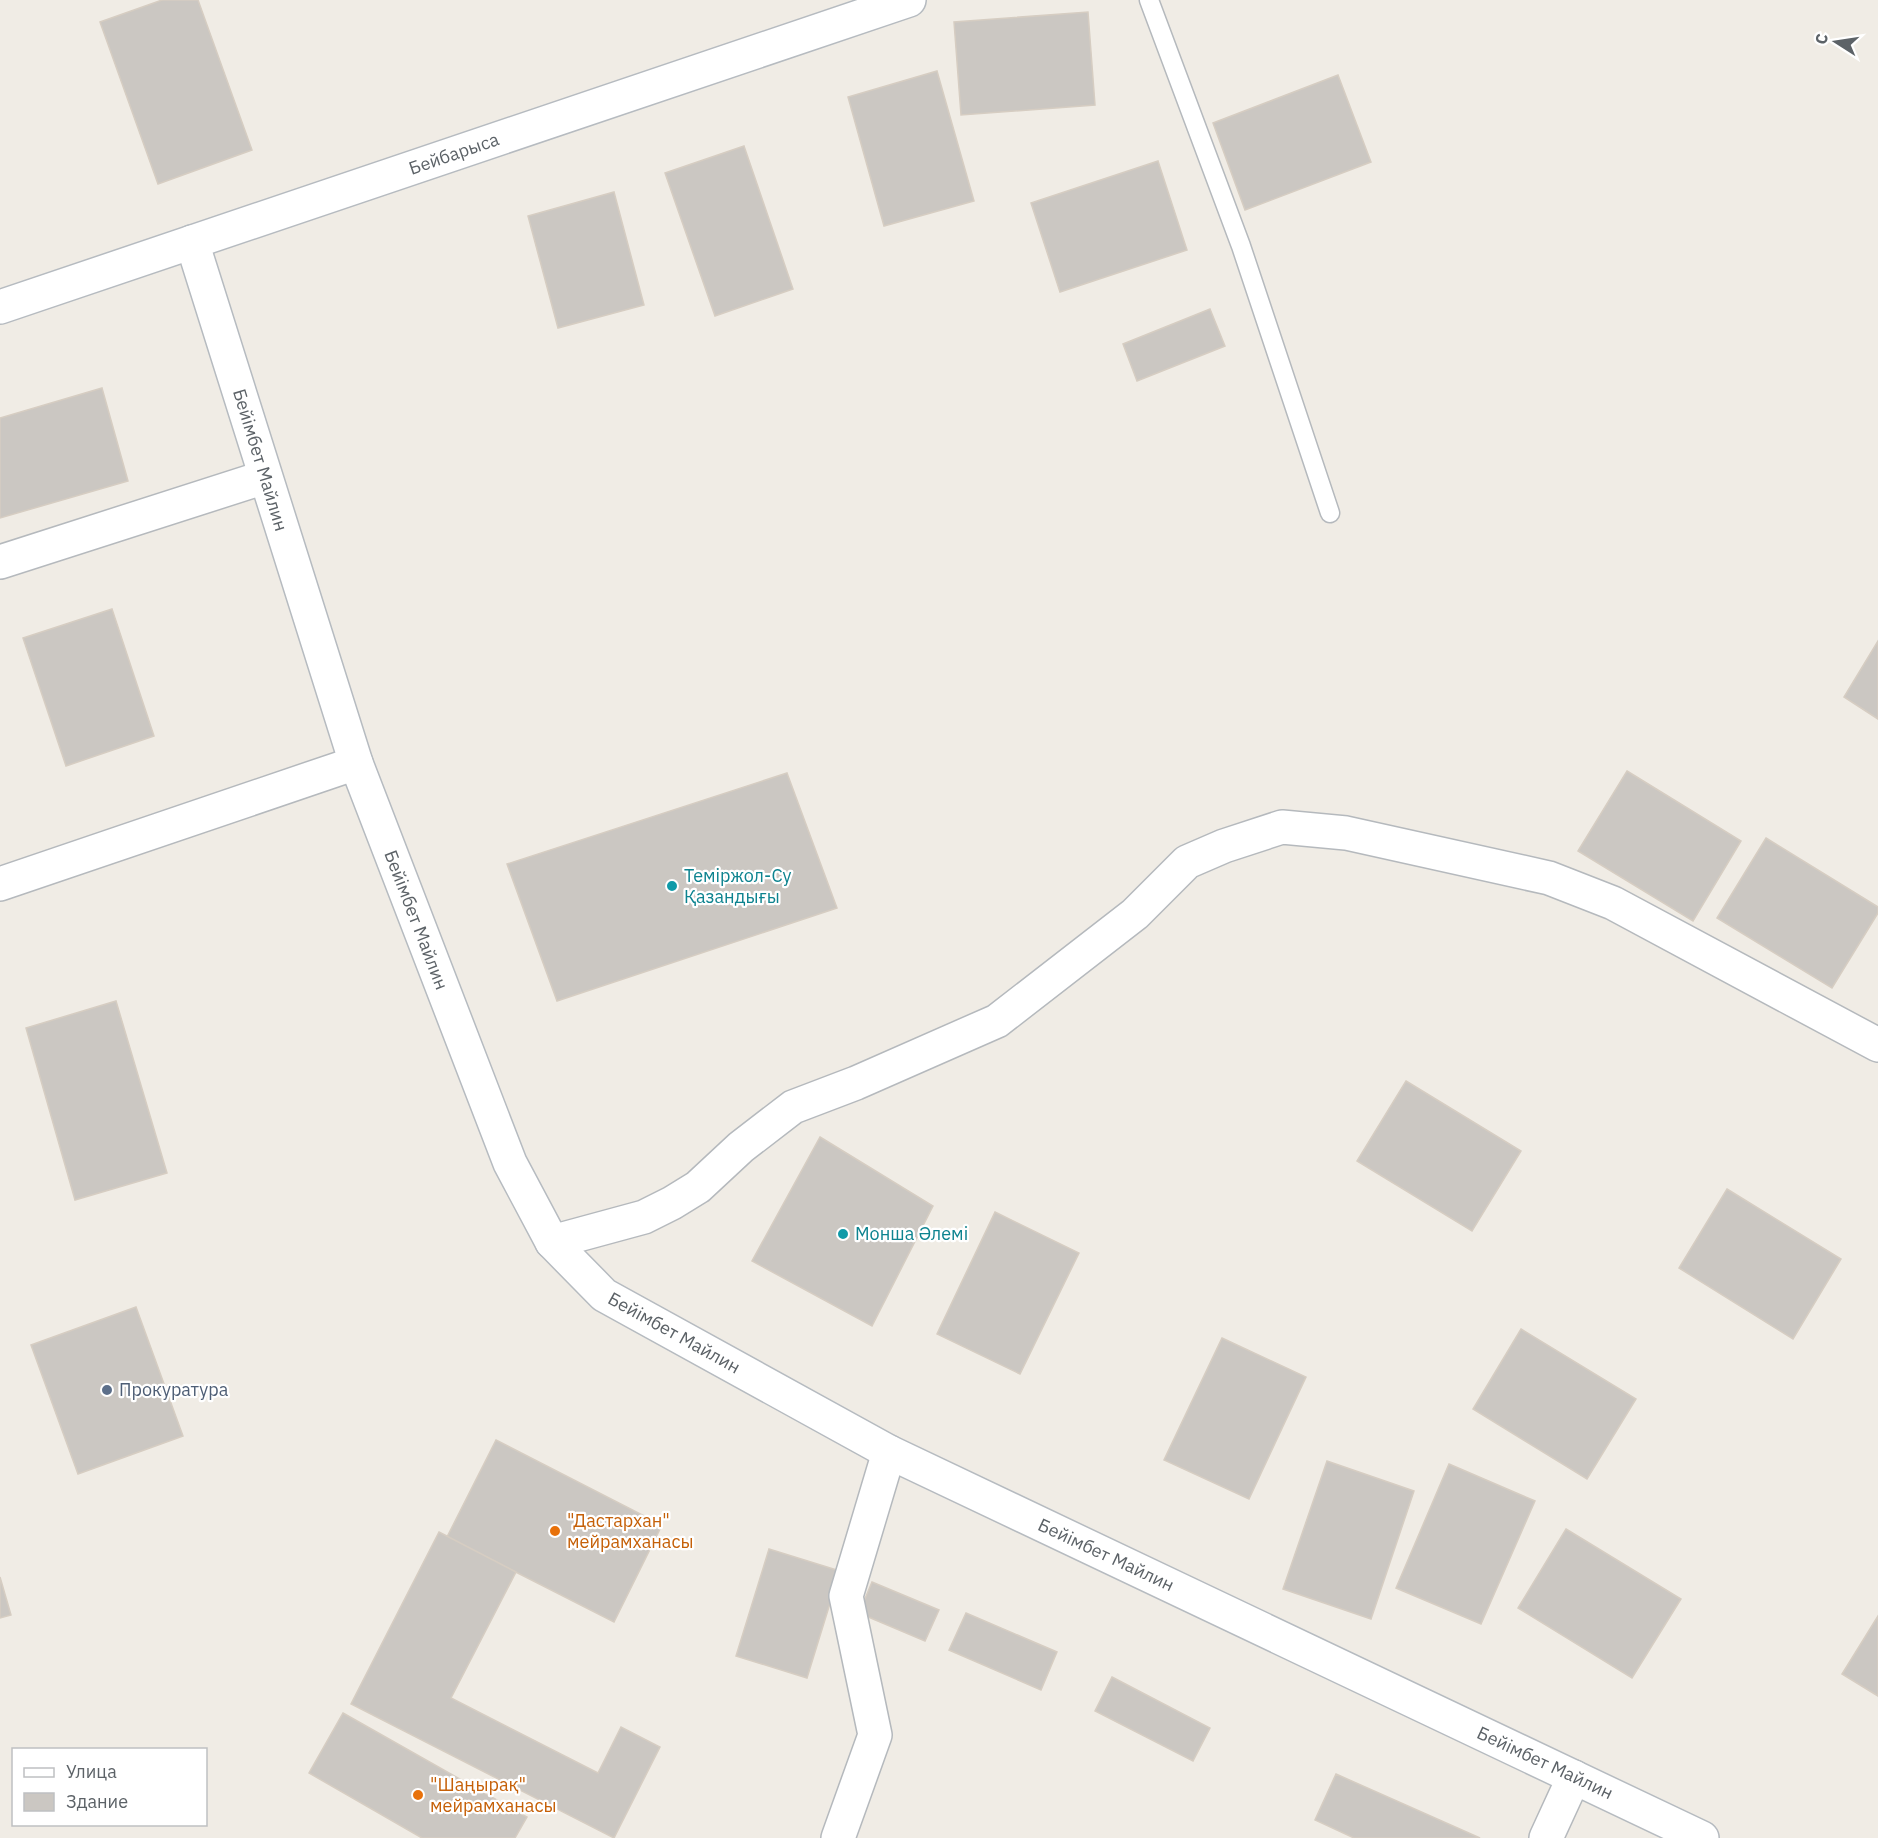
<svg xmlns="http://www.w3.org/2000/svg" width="1878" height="1838" font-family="'IBM Plex Sans',sans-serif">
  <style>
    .building { fill: #cbc7c2; stroke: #d6cdc2; stroke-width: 1.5 }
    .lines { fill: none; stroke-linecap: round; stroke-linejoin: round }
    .lane-casing { stroke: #b5b9bd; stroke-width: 21 }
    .street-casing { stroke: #b5b9bd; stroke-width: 36 }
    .secondary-casing { stroke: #b6bbc0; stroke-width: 36 }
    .lane { stroke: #fff; stroke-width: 18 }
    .street { stroke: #fff; stroke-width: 33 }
    .secondary { stroke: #fff; stroke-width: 33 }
    .culture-dot { fill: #0f9aa8; stroke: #fff; stroke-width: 2 }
    .service-dot { fill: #5c6f8a; stroke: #fff; stroke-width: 2 }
    .food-dot { fill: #e8710a; stroke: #fff; stroke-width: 2 }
    .labels { text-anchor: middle; stroke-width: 4.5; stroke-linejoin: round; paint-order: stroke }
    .street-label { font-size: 18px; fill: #5c6267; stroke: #fff }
    .culture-label { font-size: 18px; fill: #0d838f; stroke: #fff; text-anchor: start }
    .service-label { font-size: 18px; fill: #4e5e75; stroke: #fff; text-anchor: start }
    .food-label { font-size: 18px; fill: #c56008; stroke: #fff; text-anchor: start }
  </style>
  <rect width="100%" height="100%" fill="#f0ece5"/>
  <g class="building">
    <polygon points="162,0 198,0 252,150 158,184 100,22"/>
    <polygon points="1088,12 1095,105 961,115 954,22"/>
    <polygon points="937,71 974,201 884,226 848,97"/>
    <polygon points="1338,75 1371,162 1245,210 1213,123"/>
    <polygon points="744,146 793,289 715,316 665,173"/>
    <polygon points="1158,161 1187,250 1060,292 1031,203"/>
    <polygon points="614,192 644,305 558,328 528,216"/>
    <polygon points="1210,309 1225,346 1137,381 1123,344"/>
    <polygon points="102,388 128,481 0,518 0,418"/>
    <polygon points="112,609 154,736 66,766 23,638"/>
    <polygon points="1878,641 1878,719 1844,697"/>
    <polygon points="1627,771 1741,841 1693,921 1578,851"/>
    <polygon points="787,773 837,908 557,1001 507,864"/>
    <polygon points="1766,838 1878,907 1878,913 1832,988 1717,918"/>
    <polygon points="116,1001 167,1173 75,1200 26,1028"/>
    <polygon points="1406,1081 1521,1151 1472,1231 1357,1161"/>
    <polygon points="820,1137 933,1206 872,1326 752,1261"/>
    <polygon points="1727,1189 1841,1259 1793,1339 1679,1268"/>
    <polygon points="995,1212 1079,1253 1020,1374 937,1334"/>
    <polygon points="136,1307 183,1436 78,1474 31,1345"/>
    <polygon points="1521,1329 1636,1399 1587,1479 1473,1409"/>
    <polygon points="1222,1338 1306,1377 1249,1499 1164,1460"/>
    <polygon points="496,1440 662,1525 614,1622 447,1537"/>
    <polygon points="1327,1461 1414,1491 1371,1619 1283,1589"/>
    <polygon points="1449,1464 1535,1501 1481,1624 1396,1588"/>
    <polygon points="1566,1529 1681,1599 1632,1678 1518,1608"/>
    <polygon points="439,1532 516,1572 451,1698 598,1773 621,1727 660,1747 614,1838 351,1704"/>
    <polygon points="769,1549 840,1571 807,1678 736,1656"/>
    <polygon points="0,1577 11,1615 0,1618"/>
    <polygon points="872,1582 939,1610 925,1641 859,1613"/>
    <polygon points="966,1613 1057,1652 1041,1690 949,1650"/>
    <polygon points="1878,1616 1878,1696 1842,1674"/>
    <polygon points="1112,1677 1210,1728 1193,1761 1095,1711"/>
    <polygon points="343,1713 527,1817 515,1838 422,1838 309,1773"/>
    <polygon points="1336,1774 1480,1838 1354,1838 1315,1820"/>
  </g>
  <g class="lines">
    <defs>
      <polyline id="lane" points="1149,0 1241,246 1330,513"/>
      <g id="street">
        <polyline points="0,562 265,477"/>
        <polyline points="0,884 356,763"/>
        <polyline points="552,1242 644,1217 672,1203 698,1187 741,1147 793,1107 856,1083 997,1021 1135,914 1187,862 1224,846 1282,827 1346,833 1549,878 1613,903 1878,1045"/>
        <polyline points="838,1838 875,1735 846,1596 889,1452"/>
        <polyline points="1546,1838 1574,1777"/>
      </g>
      <g id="secondary">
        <polyline points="192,242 356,763 510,1163 552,1242 604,1295 889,1452 1702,1838"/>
        <polyline points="0,307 909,0"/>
      </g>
    </defs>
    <use href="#lane" class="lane-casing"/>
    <use href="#street" class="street-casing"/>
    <use href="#secondary" class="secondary-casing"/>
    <use href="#lane" class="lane"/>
    <use href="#street" class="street"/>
    <use href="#secondary" class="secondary"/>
  </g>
  <g class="culture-dot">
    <circle cx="672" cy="886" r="6"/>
    <circle cx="843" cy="1234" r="6"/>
  </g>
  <circle class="service-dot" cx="107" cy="1390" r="6"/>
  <g class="food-dot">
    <circle cx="555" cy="1531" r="6"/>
    <circle cx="418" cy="1795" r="6"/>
  </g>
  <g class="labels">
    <g class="street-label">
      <text transform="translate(454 154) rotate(-19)" y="6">Бейбарыса</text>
      <text transform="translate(260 460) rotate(73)" y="6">Бейімбет Майлин</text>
      <text transform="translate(416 920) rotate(69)" y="6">Бейімбет Майлин</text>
      <text transform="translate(674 1333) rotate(29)" y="6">Бейімбет Майлин</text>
      <text transform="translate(1106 1555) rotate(25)" y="6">Бейімбет Майлин</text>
      <text transform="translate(1545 1763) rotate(25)" y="6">Бейімбет Майлин</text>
    </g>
    <g class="culture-label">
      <text x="684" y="882">Теміржол-Су<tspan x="684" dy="21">Қазандығы</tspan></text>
      <text x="855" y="1240">Монша Әлемі</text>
    </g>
    <g class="service-label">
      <text x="119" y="1396">Прокуратура</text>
    </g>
    <g class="food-label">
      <text x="567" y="1527">"Дастархан"<tspan x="567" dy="21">мейрамханасы</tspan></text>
      <text x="430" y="1791">"Шаңырақ"<tspan x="430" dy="21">мейрамханасы</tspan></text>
    </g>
  </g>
  <rect x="12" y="1748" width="195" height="78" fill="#ffffff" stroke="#bec0c2" stroke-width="1.5"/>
  <rect x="24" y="1768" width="30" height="9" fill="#ffffff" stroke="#bec0c2" stroke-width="1.5"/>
  <text x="66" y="1778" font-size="18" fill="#5c6267">Улица</text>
  <rect x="24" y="1793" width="30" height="18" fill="#cbc7c2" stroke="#bec0c2" stroke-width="1.5"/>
  <text x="66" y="1808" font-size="18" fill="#5c6267">Здание</text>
  <g transform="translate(1836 42) rotate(282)" stroke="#ffffff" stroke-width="4.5" paint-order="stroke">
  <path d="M0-4.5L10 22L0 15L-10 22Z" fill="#5c6267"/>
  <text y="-9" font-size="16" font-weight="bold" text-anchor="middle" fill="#5c6267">С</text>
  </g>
</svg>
